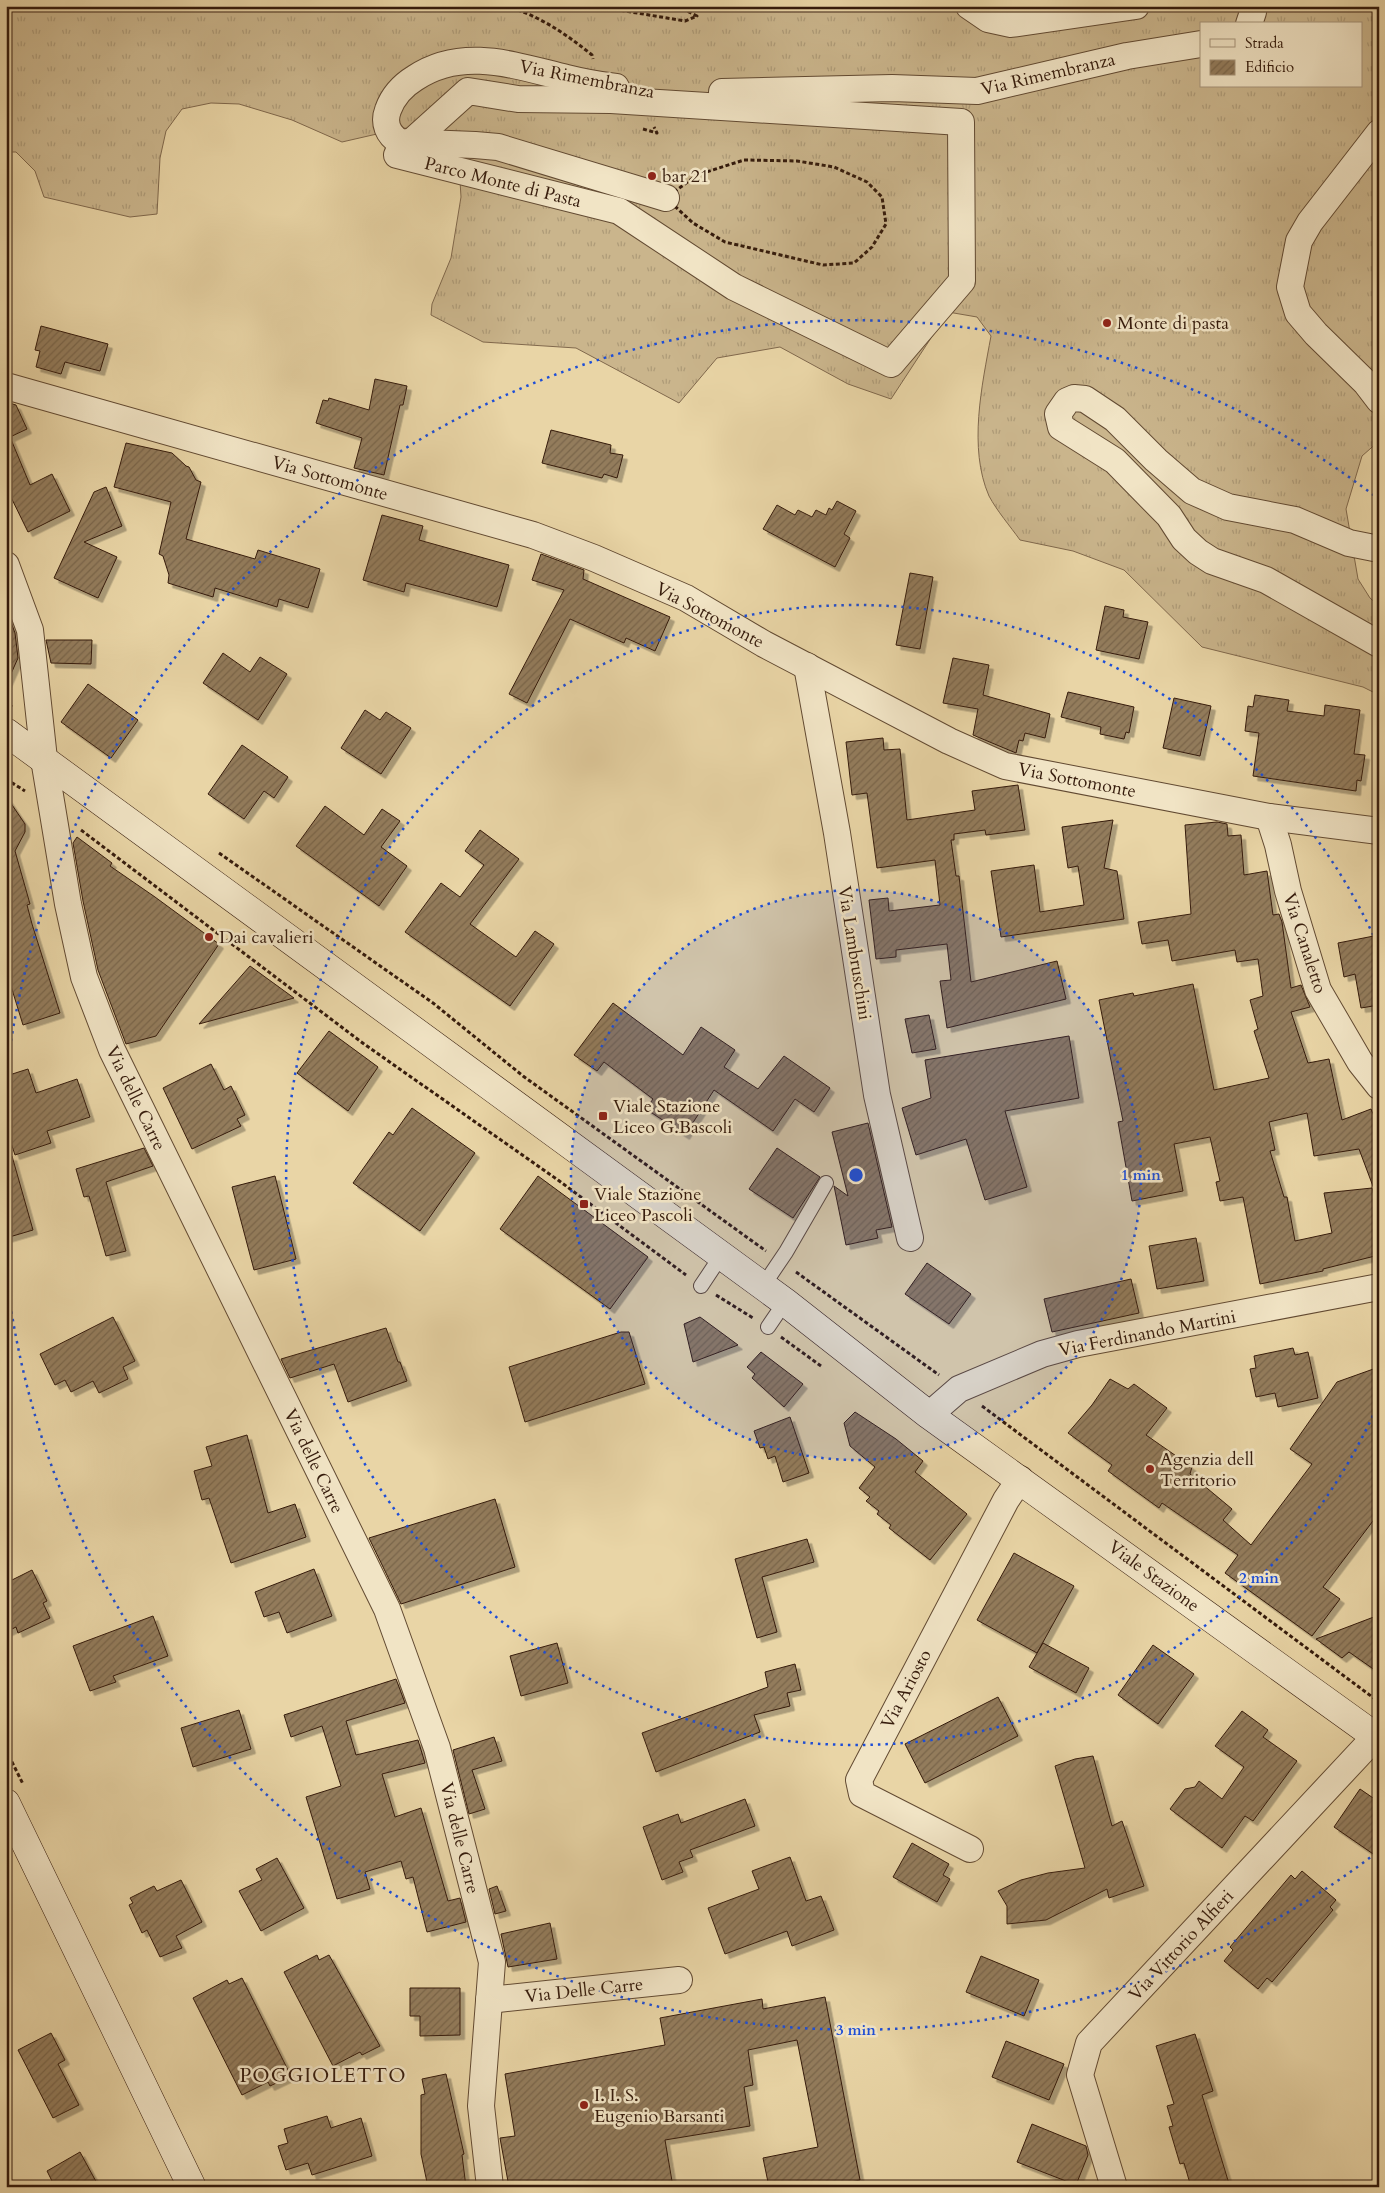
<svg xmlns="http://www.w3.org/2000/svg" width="1385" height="2193" font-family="Cardo,serif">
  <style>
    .grass { fill: url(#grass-tufts); stroke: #80684c; fill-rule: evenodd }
    .building { fill: url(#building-hatch); stroke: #351b0c; filter: url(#shadow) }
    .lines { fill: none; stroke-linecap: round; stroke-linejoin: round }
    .lane-casing { stroke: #624a32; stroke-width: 16 }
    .street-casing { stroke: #624a32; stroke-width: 28 }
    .secondary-casing { stroke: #351b0c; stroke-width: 29 }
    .path { stroke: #351b0c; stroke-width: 3; stroke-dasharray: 4 2.5; stroke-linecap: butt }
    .lane { stroke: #f1e4c5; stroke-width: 14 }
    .street { stroke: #f1e4c5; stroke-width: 26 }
    .secondary { stroke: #f1e4c5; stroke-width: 28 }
    .ring { fill: none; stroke: #1d4ed8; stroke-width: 2.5; stroke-dasharray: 2.5 5 }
    .poi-dot { fill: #8f2418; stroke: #f1e4c5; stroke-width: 2 }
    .labels { text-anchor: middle; stroke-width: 5; stroke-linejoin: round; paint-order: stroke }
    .street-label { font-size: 18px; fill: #351b0c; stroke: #f1e4c5 }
    .poi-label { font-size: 18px; fill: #351b0c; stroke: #f1e4c5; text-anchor: start }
    .quarter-label { font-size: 20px; letter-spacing: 1px; fill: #351b0c; stroke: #f1e4c5 }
    .centre { fill: #1d4ed8; stroke: #f1e4c5; stroke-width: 2.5 }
    .ring-label { font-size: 15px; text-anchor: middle; font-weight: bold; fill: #1d4ed8; stroke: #f1e4c5; stroke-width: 5; stroke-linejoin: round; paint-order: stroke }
  </style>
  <defs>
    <pattern id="grass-tufts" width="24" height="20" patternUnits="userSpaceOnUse" patternTransform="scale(1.25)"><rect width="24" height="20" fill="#cab58c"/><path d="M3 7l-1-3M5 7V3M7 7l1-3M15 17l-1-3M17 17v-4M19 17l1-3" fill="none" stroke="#ae9b78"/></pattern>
    <pattern id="building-hatch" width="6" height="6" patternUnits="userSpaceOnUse" patternTransform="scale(1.25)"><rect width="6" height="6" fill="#937c5c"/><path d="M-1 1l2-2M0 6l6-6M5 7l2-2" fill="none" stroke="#79654a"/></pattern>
    <filter id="shadow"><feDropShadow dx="4.5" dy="4.5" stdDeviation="0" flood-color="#0004"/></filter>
  </defs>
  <rect width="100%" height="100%" fill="#e9d5a6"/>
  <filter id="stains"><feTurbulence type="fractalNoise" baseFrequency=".004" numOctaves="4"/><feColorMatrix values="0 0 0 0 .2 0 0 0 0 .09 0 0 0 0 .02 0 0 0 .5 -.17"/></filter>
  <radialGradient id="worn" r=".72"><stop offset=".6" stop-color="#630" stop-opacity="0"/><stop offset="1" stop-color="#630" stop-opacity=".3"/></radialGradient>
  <path class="grass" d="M 12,6 L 43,6 L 50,11 L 55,6 L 951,6 L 965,16 L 1088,6 L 1379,6 L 1379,441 L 1362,456 L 1346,509 L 1358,579 L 1370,598 L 1379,606 L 1379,695 L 1363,687 L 1202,647 L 1124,570 L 1073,551 L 1020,540 C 1010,526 997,511 989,496 C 968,448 982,385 991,336 L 977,317 L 948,312 L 891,399 L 848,384 L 780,347 L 717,358 L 679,403 L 576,348 L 483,342 L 431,315 L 432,304 L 451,258 L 461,197 L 457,133 L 403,128 L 342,142 L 292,120 L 239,104 L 211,103 L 182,109 L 166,131 L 160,158 L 157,214 L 130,217 L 44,197 L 35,171 L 16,152 L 6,152 L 6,12 ZM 1201,24 L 1361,24 L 1361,86 L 1201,86 Z"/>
  <g class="building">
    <polygon points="41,326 108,344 100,371 65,362 61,374 36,367 40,351 35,350"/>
    <polygon points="375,379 407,386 403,405 400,405 384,475 354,468 362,438 316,423 323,400 328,401 329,398 369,410"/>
    <polygon points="6,402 16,405 27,429 10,437 30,485 52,474 70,511 28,532 6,487"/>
    <polygon points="551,430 611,445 610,453 623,455 617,478 604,474 602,478 542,463"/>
    <polygon points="126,443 172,453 186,466 189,467 196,480 201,482 186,539 255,559 258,550 320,569 308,608 279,599 277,607 215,588 213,597 168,583 169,575 163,556 159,554 171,502 114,487"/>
    <polygon points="106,487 122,526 84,542 117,557 98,598 54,578 94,492"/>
    <polygon points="837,501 856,511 844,534 850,538 835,567 763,529 777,505 795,515 798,510 812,517 816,510 826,515 829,508 832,510"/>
    <polygon points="382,515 423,526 419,540 509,565 497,607 406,583 404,592 363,580"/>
    <polygon points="541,554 584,570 583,579 670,617 655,651 626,638 624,643 570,619 527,703 509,694 564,590 532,580"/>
    <polygon points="910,573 933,577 920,649 896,645"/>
    <polygon points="1105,606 1124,610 1123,617 1148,622 1139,659 1096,650"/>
    <polygon points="6,609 15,633 18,658 6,685"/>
    <polygon points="46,640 92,640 91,664 51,663"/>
    <polygon points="223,653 250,672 260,657 287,674 258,720 203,683"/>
    <polygon points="953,658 989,665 983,695 1050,714 1045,738 1025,733 1023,741 1019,740 1016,753 973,735 978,709 943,703"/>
    <polygon points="88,684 138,720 111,758 61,722"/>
    <polygon points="1068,692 1134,707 1129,733 1126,732 1124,739 1100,734 1101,727 1061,717"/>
    <polygon points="1255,695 1289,700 1287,711 1324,716 1325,705 1360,710 1354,754 1365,755 1361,781 1357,780 1356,791 1253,776 1259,733 1245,731 1248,706 1253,707"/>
    <polygon points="1174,698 1211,706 1200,756 1163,748"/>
    <polygon points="365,710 380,720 386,712 411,728 381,774 341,748"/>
    <polygon points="883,738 884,750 900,749 907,820 975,810 972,791 1018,785 1025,830 986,835 985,830 954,834 954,840 951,840 956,876 959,876 971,982 1057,961 1066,999 947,1028 940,981 951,980 947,944 896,950 896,957 876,959 869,900 888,898 889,911 940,905 935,860 877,868 867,793 852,795 846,742"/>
    <polygon points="242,745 288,777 274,798 264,791 244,819 208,794"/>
    <polygon points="6,796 25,824 25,832 15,851 30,904 27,905 32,924 60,1013 23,1025 6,970"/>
    <polygon points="325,806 364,835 382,809 400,821 381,847 407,866 379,906 296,846"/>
    <polygon points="1113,820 1104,868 1117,871 1124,919 1001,937 991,871 1034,865 1040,912 1084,905 1078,866 1068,868 1062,827"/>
    <polygon points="1217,822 1227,824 1228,836 1241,835 1244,875 1267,871 1273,915 1279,914 1282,922 1291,988 1301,985 1310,1007 1291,1012 1308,1063 1329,1059 1342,1120 1371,1109 1379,1128 1377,1197 1359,1149 1314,1156 1307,1113 1269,1122 1275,1150 1270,1151 1284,1197 1287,1197 1295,1241 1332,1233 1324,1193 1372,1188 1379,1213 1379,1255 1323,1269 1323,1271 1260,1284 1243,1197 1220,1201 1216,1182 1220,1181 1210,1137 1174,1144 1183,1191 1132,1201 1118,1122 1123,1121 1099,1000 1133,993 1134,996 1193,984 1214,1090 1269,1078 1254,1031 1258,1029 1250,1000 1263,996 1258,959 1237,962 1235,950 1172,961 1168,940 1142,944 1138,922 1191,914 1185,825"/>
    <polygon points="480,830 519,859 470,924 516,957 535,931 554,944 510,1006 405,932 441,883 460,897 484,865 465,851"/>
    <polygon points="77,837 112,863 110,866 155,897 219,944 156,1036 126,1044 98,970 83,901 73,843"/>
    <polygon points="1379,935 1379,1005 1361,1008 1355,974 1344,977 1338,943"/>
    <polygon points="250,966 294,998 199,1024"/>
    <polygon points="613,1003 683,1055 701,1027 735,1050 724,1067 758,1089 784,1056 830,1088 814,1112 795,1099 773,1131 714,1090 685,1135 646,1109 653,1099 604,1062 597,1071 574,1055"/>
    <polygon points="929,1015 936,1049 912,1053 905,1019"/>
    <polygon points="329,1031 378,1067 348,1111 297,1073"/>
    <polygon points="1069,1036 1079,1098 1005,1111 1027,1187 985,1200 966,1139 916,1155 902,1108 931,1098 925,1060"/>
    <polygon points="211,1064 224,1090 231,1086 245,1115 237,1119 241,1126 192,1149 163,1088"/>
    <polygon points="28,1069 36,1093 77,1079 90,1117 47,1131 51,1143 15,1155 6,1128 6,1076"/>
    <polygon points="412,1108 475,1153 420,1231 353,1183 389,1132 393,1135"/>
    <polygon points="868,1123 892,1227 876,1230 878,1238 846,1245 834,1186 848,1196 832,1132"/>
    <polygon points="144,1148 153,1166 106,1182 126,1251 106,1256 89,1196 84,1197 76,1169"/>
    <polygon points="777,1148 820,1177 793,1218 749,1189"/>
    <polygon points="12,1156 33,1230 6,1238 6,1157"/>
    <polygon points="275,1176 296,1259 254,1270 232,1187"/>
    <polygon points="538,1176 648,1257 610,1309 500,1229"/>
    <polygon points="1196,1238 1204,1281 1157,1289 1149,1246"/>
    <polygon points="927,1263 971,1294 949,1324 905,1294"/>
    <polygon points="1131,1279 1139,1313 1052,1332 1044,1299"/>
    <polygon points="113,1317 135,1361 123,1367 128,1379 99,1393 93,1381 71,1392 65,1380 55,1385 40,1354"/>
    <polygon points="700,1317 738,1345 693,1362 684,1324"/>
    <polygon points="386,1328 398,1362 400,1362 407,1381 348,1402 334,1364 290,1378 281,1359"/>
    <polygon points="621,1332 629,1332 645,1384 525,1422 509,1367"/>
    <polygon points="1293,1348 1295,1355 1308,1352 1318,1398 1278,1407 1275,1393 1256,1397 1250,1369 1256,1368 1254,1356"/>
    <polygon points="761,1352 803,1384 784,1407 752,1378 755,1374 747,1367"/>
    <polygon points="1379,1367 1379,1513 1323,1587 1340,1599 1312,1636 1225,1573 1238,1555 1162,1503 1159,1508 1108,1471 1112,1465 1068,1433 1092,1405 1110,1379 1128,1389 1134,1384 1167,1408 1146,1435 1192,1467 1190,1474 1232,1509 1223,1520 1251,1545 1312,1464 1290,1449 1337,1382"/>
    <polygon points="855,1412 896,1439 923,1461 915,1472 967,1514 930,1560 889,1528 891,1525 877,1514 879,1511 866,1501 870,1497 859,1488 875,1467 850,1446 844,1423"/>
    <polygon points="790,1417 809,1473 783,1482 775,1456 768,1459 764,1447 760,1448 754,1431"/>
    <polygon points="247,1435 268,1513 295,1504 306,1537 231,1563 209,1498 202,1500 194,1471 212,1466 206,1447"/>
    <polygon points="495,1499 515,1567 401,1604 369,1538"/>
    <polygon points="807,1539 814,1562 762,1577 777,1632 757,1638 735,1559"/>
    <polygon points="1014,1553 1074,1586 1037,1653 977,1620"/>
    <polygon points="314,1569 332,1616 287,1633 279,1612 264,1617 255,1592"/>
    <polygon points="32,1570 47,1601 43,1603 50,1618 18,1633 16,1627 6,1632 6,1583"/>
    <polygon points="1379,1615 1379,1673 1349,1652 1342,1658 1316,1639"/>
    <polygon points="153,1616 168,1656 113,1676 116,1682 90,1691 73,1646"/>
    <polygon points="557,1643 568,1683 521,1696 510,1656"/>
    <polygon points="1043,1643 1089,1668 1076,1693 1029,1667"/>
    <polygon points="1153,1645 1194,1674 1158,1724 1118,1695"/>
    <polygon points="795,1664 801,1690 787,1693 790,1706 754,1715 760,1732 656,1772 642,1733 768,1687 765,1672"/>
    <polygon points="396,1679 405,1703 346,1721 356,1755 418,1740 425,1763 382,1774 395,1817 421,1808 448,1901 460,1898 466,1922 427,1932 413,1877 406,1879 401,1861 365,1872 370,1889 337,1899 306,1797 341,1786 322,1726 291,1737 284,1715"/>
    <polygon points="998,1697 1018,1736 925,1783 905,1744"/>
    <polygon points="239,1710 251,1749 193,1767 181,1728"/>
    <polygon points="1242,1711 1268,1730 1263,1737 1297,1761 1253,1821 1245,1816 1222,1848 1170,1809 1185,1789 1195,1787 1199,1781 1222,1799 1244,1767 1215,1746"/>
    <polygon points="494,1737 502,1761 472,1770 485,1809 469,1814 453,1750"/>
    <polygon points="1093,1756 1112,1826 1122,1821 1144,1886 1109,1898 1107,1889 1046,1920 1007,1924 1007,1906 998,1891 1021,1880 1048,1873 1085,1868 1055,1766 1075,1759"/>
    <polygon points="1360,1789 1379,1802 1379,1858 1334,1827"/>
    <polygon points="745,1799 755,1826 690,1850 693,1857 679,1862 683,1872 662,1880 643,1827 678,1814 681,1823"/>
    <polygon points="912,1843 949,1864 943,1875 950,1879 937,1902 893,1877"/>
    <polygon points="790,1857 806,1901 821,1896 834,1930 792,1946 787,1931 725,1954 708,1908 759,1889 752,1871"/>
    <polygon points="277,1858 304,1908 261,1931 239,1891 262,1880 256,1869"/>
    <polygon points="1302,1871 1336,1900 1330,1907 1333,1910 1272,1982 1267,1978 1258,1989 1224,1961 1233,1950 1230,1947 1291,1875 1295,1879"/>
    <polygon points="181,1880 202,1922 176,1936 182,1948 160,1957 147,1930 142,1933 129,1905 133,1903 130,1898 154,1886 157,1891"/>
    <polygon points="497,1886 506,1911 495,1914 489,1889"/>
    <polygon points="550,1923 557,1959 508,1967 501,1934"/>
    <polygon points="317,1955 319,1960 329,1955 380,2046 362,2055 360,2052 333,2066 284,1972"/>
    <polygon points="981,1956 1039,1980 1024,2016 966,1992"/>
    <polygon points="242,1978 291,2076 270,2086 268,2082 242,2095 193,1998 227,1980 229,1984"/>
    <polygon points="410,1988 460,1988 460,2035 420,2036 420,2016 410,2016"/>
    <polygon points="825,1997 860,2180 827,2187 769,2187 763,2158 818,2147 797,2040 748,2050 753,2085 744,2087 750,2126 665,2140 673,2187 509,2187 500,2138 515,2136 505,2074 665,2045 660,2018 762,1999 763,2009"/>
    <polygon points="51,2033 65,2060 58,2064 79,2105 53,2118 18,2050"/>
    <polygon points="1195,2034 1213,2091 1202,2095 1230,2187 1191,2187 1184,2163 1180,2164 1169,2127 1173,2126 1167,2106 1174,2104 1156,2046"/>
    <polygon points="1006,2041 1064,2064 1049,2100 992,2077"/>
    <polygon points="446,2074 464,2154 462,2155 466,2187 428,2187 421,2154 421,2095 425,2094 422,2079"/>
    <polygon points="327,2116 331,2128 361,2118 372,2156 312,2175 308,2163 286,2170 278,2146 288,2143 284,2129"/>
    <polygon points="1032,2124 1086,2146 1088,2155 1076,2185 1017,2162"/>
    <polygon points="80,2152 99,2187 55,2187 47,2171"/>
  </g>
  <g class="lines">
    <defs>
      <g id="lane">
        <polyline points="701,1286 721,1256"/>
        <polyline points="763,1286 786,1252 826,1183"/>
        <polyline points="768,1327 785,1302"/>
      </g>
      <g id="street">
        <polyline points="969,6 988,19 1011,24 1136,6"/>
        <polyline points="1249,24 1253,12 1252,6"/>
        <path d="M 616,87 C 600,85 583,82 567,78 C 516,66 463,46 415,78 C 402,86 393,96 388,110 C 383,123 388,135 400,142 L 475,145 L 498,147 L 666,198"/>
        <polygon points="468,91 518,99 611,100 961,122 962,281 891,364 734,287 619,211 397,155"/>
        <polyline points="722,92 892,88 977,91 1127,56 1201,44"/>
        <polyline points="1379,133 1310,222 1299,241 1290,287 1298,313 1316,334 1366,383 1379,400"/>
        <polyline points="6,386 533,535 594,558 686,598 764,644 949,741 1005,766 1269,817 1379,831"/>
        <polyline points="1379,549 1349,543 1295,520 1228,507 1192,491 1156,460 1115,419 1085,399 1074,398 1067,401 1058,414 1061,427 1115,461 1169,516 1184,539 1198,552 1212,561 1266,580 1379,644"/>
        <polyline points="6,565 30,630 44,759 68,904 84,977 112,1050 387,1609 437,1748 492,1962 481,2106 490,2187"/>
        <polyline points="807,666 837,833 877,1095 910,1238"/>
        <polyline points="1269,817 1278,845 1288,891 1318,990 1360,1062 1379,1086"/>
        <polyline points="929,1415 959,1389 1042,1354 1078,1344 1379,1287"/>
        <polyline points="970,1849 862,1794 859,1780 1006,1500 1020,1479"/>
        <polyline points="489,2000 679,1980"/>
        <polyline points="1114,2187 1080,2075 1089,2043 1376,1736"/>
      </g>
      <g id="secondary">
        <polyline points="6,732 785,1302 929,1415 1379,1739"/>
        <polyline points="6,1803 192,2187"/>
      </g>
    </defs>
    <use href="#lane" class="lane-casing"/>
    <use href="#street" class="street-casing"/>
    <use href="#secondary" class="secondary-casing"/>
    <g class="path">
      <path d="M 505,6 C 538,15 565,33 592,55 L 593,59"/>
      <polyline points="595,6 685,21 697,16 677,6"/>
      <polyline points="643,129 657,133 654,127"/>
      <polygon points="744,160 797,161 834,167 867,182 882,197 886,224 872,247 854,263 823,265 725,242 693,223 666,198 697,175"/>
      <polyline points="6,702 12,707"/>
      <polyline points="6,779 25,791"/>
      <polyline points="81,830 364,1044 558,1180 686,1275"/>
      <polyline points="219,853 433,1003 523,1076 766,1251"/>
      <polyline points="796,1272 939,1375"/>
      <polyline points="716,1295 753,1318"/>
      <polyline points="781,1337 821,1366"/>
      <polyline points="982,1406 1379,1702"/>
      <polyline points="6,1750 23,1784"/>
    </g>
    <use href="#lane" class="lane"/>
    <use href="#street" class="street"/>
    <use href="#secondary" class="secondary"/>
  </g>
  <circle cx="856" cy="1175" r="285" fill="#1d4ed8" fill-opacity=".12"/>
  <g class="ring">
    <circle cx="856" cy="1175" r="285"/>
    <path d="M1379 1402A570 570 0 1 1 1379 948"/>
    <path d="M1376 1853A855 855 0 0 1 6 1272M6 1078A855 855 0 0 1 1376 497"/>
  </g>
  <g class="poi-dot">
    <circle cx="652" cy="176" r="5"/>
    <circle cx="1107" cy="323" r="5"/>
    <circle cx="209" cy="937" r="5"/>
    <rect x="598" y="1111" width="10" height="10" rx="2.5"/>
    <rect x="579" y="1199" width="10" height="10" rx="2.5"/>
    <circle cx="1150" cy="1469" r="5"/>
    <circle cx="584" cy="2105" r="5"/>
  </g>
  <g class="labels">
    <g class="street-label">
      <text transform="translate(1048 74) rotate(-13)" y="6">Via Rimembranza</text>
      <text transform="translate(587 79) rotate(11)" y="6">Via Rimembranza</text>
      <text transform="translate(503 182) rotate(14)" y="6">Parco Monte di Pasta</text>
      <text transform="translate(330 478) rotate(16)" y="6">Via Sottomonte</text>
      <text transform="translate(710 615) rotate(28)" y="6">Via Sottomonte</text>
      <text transform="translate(1077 780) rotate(11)" y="6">Via Sottomonte</text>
      <text transform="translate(1305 943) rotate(72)" y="6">Via Canaletto</text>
      <text transform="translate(855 953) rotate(81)" y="6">Via Lambruschini</text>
      <text transform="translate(136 1098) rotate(64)" y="6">Via delle Carre</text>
      <text transform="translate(1147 1333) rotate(-11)" y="6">Via Ferdinando Martini</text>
      <text transform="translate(314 1461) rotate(64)" y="6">Via delle Carre</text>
      <text transform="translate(1154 1576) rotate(36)" y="6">Viale Stazione</text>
      <text transform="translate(906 1689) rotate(-62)" y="6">Via Ariosto</text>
      <text transform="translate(460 1838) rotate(76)" y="6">Via delle Carre</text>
      <text transform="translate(1181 1945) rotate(-47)" y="6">Via Vittorio Alfieri</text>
      <text transform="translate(584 1990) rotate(-6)" y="6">Via Delle Carre</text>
    </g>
    <g class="poi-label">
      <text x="662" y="182">bar 21</text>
      <text x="1117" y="329">Monte di pasta</text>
      <text x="219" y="943">Dai cavalieri</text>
      <text x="613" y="1112">Viale Stazione<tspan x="613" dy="21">Liceo G.Bascoli</tspan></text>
      <text x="594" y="1200">Viale Stazione<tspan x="594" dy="21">Liceo Pascoli</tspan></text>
      <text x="1160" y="1465">Agenzia dell<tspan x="1160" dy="21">Territorio</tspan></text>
      <text x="594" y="2101">I. I. S.<tspan x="594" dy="21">Eugenio Barsanti</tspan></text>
    </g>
    <g class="quarter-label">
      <text x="323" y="2082">POGGIOLETTO</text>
    </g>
  </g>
  <circle cx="856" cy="1175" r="8" class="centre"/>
  <g class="ring-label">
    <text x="1141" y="1180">1 min</text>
    <text x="1259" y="1583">2 min</text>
    <text x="856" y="2035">3 min</text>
  </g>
  <rect width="1385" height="2193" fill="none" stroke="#e9d5a6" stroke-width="25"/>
  <rect x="8" y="8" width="1370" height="2178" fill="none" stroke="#351b0c" stroke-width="2.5"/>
  <rect x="12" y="12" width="1360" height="2168" fill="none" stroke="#351b0c"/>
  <rect x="1200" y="22" width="162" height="65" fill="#f1e4c5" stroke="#a6947b"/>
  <rect x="1210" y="39" width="25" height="8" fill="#f1e4c5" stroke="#a6947b"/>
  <text x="1245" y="48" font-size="15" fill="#351b0c">Strada</text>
  <rect x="1210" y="60" width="25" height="15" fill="url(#building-hatch)" stroke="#a6947b"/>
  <text x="1245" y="72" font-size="15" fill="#351b0c">Edificio</text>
  <rect width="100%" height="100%" filter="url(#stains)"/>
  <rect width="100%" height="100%" fill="url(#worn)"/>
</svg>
